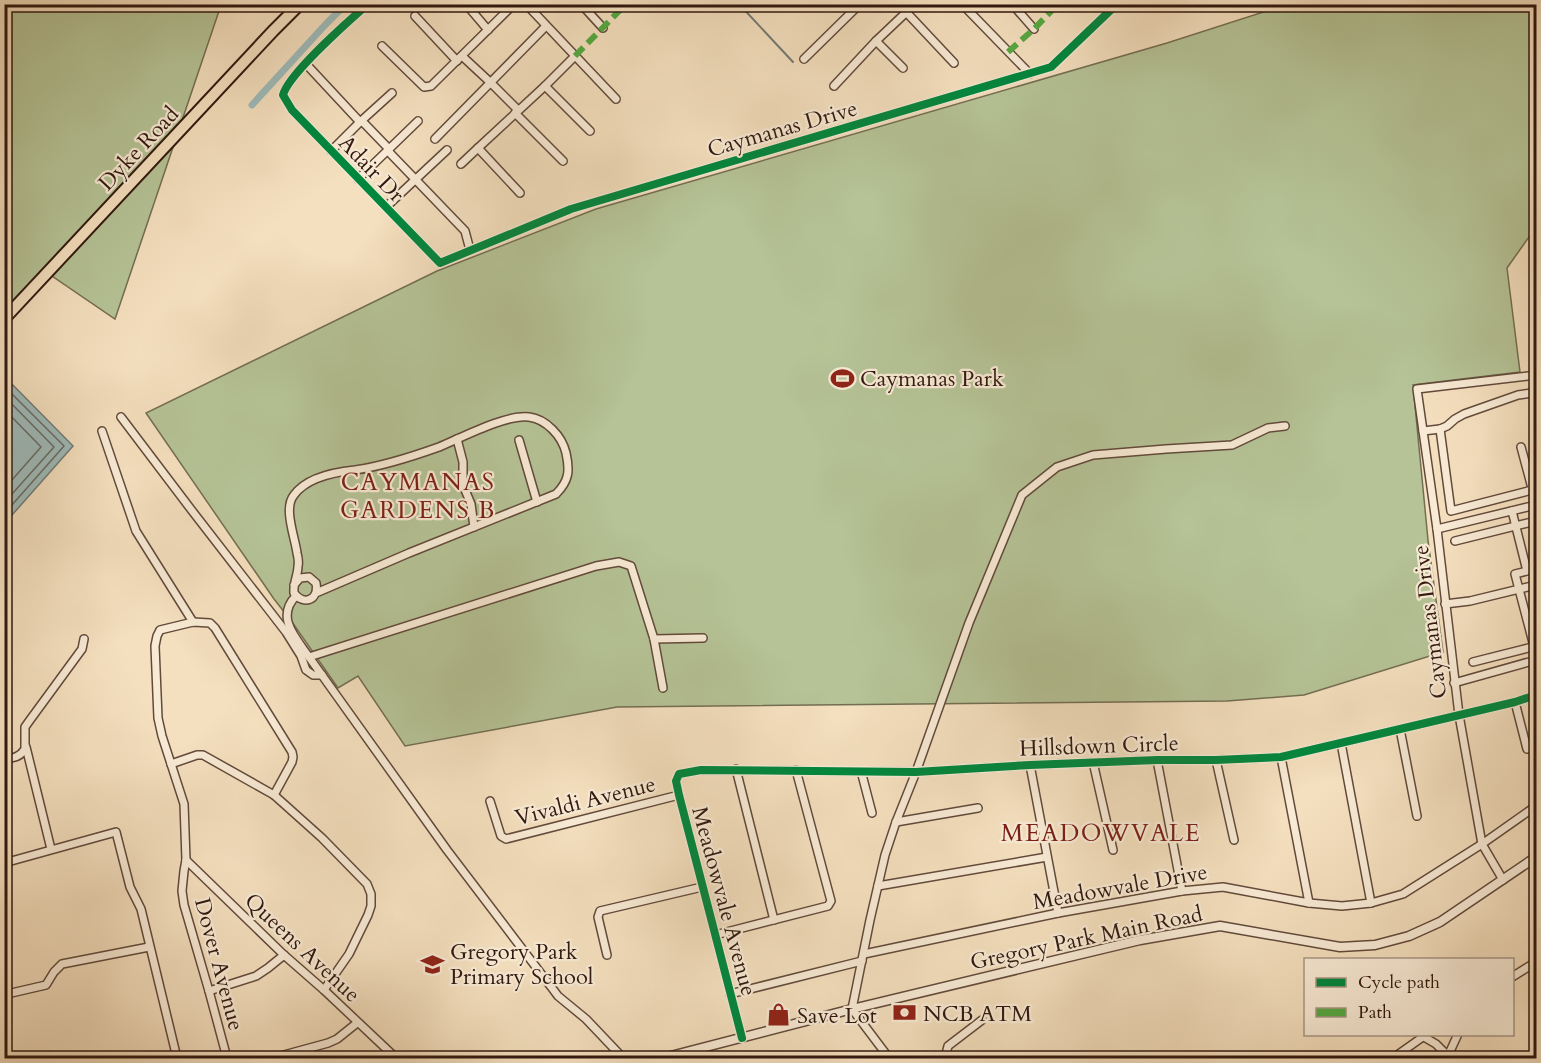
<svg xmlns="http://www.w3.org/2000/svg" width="1541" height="1063" font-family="Cardo,serif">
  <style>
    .green { fill: #b5c396; stroke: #736e52; stroke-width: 1.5 }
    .water { fill: #9ebbba; stroke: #727a76; stroke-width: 1.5 }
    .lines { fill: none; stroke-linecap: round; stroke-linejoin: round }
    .shore { stroke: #686a64; stroke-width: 1.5 }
    .stream { stroke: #727a76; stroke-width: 2 }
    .canal { stroke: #9ebbba; stroke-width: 7 }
    .minor-casing { stroke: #624a3b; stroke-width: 10 }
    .tertiary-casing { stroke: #624a3b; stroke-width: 11 }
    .primary-casing { stroke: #31180f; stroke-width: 14 }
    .minor { stroke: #f8ead5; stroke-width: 7 }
    .tertiary { stroke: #f8ead5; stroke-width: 8 }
    .primary { stroke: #f4dfbe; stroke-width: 10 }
    .quiet { stroke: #54a941; stroke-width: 6; stroke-dasharray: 12 6; stroke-linecap: butt }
    .cycleway-casing { stroke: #f8ead5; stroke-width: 11 }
    .cycleway { stroke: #00873e; stroke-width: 8 }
    .labels { text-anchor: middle; stroke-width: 4.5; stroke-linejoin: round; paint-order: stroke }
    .street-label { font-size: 22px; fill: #31180f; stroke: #f8ead5 }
    .poi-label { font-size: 22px; fill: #31180f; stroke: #f8ead5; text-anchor: start }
    .neighbourhood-label { font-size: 24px; letter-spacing: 1.5px; fill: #7a1f14; stroke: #f8ead5 }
  </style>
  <rect width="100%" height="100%" fill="#f4dfbe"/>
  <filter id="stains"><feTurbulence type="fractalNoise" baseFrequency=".00333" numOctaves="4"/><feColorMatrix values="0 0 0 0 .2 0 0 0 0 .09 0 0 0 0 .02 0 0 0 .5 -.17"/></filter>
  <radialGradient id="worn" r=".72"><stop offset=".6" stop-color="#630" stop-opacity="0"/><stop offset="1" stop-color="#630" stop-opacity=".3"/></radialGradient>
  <g class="green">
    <polygon points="5,5 221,5 115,319 43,270 5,309"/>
    <polygon points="1285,5 1536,5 1536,227 1507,268 1520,372 1413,385 1428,540 1443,652 1304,695 1227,701 617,707 405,746 358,676 338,688 292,622 274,599 146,413 437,271 596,209 1167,43"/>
  </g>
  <polygon class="water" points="5,377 73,446 5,523"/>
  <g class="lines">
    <g class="shore">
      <polyline points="4,386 64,446 4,514"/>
      <polyline points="4,396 54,447 4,503"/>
      <polyline points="4,409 41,447 4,489"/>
    </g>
    <polyline class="stream" points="739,4 793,62"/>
    <polyline class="canal" points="252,105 325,25 346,4"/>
    <defs>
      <g id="minor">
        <path d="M 368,4 C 349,21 289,73 283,95 L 292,110 L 440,263 L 571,209 L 1051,67 L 1117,4"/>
        <polyline points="466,4 488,30"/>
        <polyline points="526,4 616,99"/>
        <polyline points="581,4 603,28"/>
        <polyline points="962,4 1030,74"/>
        <polyline points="1012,4 1034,29"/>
        <polyline points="907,13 954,63"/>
        <polyline points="415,16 457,61"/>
        <polyline points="876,41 903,68"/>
        <polyline points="382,46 424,87 431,86 514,4"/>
        <polyline points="462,56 491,83 518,110"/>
        <polyline points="804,59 860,4"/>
        <polyline points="306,64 360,122 331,151"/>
        <polyline points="545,86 590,131"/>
        <polyline points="834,86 876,41 915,4"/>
        <polyline points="515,113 563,161"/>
        <polyline points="362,121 389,149"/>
        <polyline points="360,122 392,93"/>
        <polyline points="435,139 546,26"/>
        <polyline points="388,151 465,231 470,250"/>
        <polyline points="461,164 478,148"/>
        <polyline points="358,179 418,121"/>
        <polyline points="520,193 478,148 545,86 575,56"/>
        <polyline points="386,207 447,150"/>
        <polyline points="121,417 193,512 286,632 301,656 306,670 313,675 322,675"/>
        <polyline points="1440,429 1451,511 1532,490"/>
        <polyline points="102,431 136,531 193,622"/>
        <polyline points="1423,431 1440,429 1447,426 1455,419 1464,414 1518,395 1532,393 1536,397"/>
        <polyline points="457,439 463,462 463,485 471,504 474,527"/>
        <polyline points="519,440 537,502"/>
        <polyline points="1521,447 1536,503"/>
        <polyline points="1512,511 1527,571 1515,574 1536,654"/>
        <polyline points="1437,529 1536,505"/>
        <polyline points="1455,541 1536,521"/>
        <path d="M 294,585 L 300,578 L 309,577 L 316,583 C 319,600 304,606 294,593 C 293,583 298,575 298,566 C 299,562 298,557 297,553 C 295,537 283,508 294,495 C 307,477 335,472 355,470 C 384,466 411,457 439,447 C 461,438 506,414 529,417 C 546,419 562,436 566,453 C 570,471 569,481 556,494 L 409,553 L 316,593"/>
        <path d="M 296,596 C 275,617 296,638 309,657 L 447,850 L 552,988 L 558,996 L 586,1019 L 623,1058"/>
        <polyline points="1445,604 1470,601 1536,585"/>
        <polyline points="654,639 663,688"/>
        <polyline points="309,657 596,566 619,562 631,566 654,639 703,638"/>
        <polyline points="1473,662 1536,646"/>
        <polyline points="1454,683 1536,660"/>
        <polyline points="1515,702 1527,749"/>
        <polyline points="1400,729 1417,816"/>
        <polyline points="1341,743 1371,903"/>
        <polyline points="26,747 51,849"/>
        <polyline points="1281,757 1309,903"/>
        <path d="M 4,759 C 14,758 20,757 25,749 L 25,727 L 30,720 L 82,649 L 84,639"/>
        <polyline points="1157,760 1182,891"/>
        <polyline points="1216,760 1234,840"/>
        <polyline points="1093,762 1113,850"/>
        <polyline points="171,764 197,755 203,755 274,795 322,838 367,884 371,894 371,906 368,915 349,954 324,990"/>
        <polyline points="1030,765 1058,913"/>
        <polyline points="736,769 774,920"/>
        <polyline points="861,771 872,813"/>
        <polyline points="490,801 501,836 506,839 679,795"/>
        <polyline points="896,822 978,808"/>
        <polyline points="186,860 284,955 324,990 396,1058"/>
        <polyline points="4,863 116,832 130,887 141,909 177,1058"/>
        <polyline points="1503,880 1482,844 1459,715 1437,529 1417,389 1536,375"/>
        <polyline points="878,886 1047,857"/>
        <polyline points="715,935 828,906 831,901 796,770"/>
        <polyline points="864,954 1058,913 1182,891 1223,887 1309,903 1342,906 1371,903 1403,894 1482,844 1536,806"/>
        <polyline points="607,955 598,917 600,911 702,887"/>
        <polyline points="1512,977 1536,962"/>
        <polyline points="209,991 256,976 268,968 284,955"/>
        <polyline points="7,994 46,985 54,972 62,964 149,947"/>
        <polyline points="730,994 862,961"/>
        <polyline points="1424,1037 1436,1044 1447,1055"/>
        <polyline points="742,1038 679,795 676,781 679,774 701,770 916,772 1030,765 1157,760 1216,760 1281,757 1515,702 1536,695"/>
        <polyline points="227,1058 209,991 184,905 182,891 184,871 186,860 184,804 162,736 158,718 155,646 157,636 160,630 193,622 210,623 215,628 292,752 293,757 292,762 274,795"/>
        <polyline points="273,1058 328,1043 337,1039 357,1023"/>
        <polyline points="889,1058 852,1009 870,920 885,855 896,822 916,772 969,623 1022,495 1057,467 1093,455 1166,449 1232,445 1268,428 1285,426"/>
        <polyline points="945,1058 948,1046 982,1020"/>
        <polyline points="1393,1058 1427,1034"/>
        <polyline points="1447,1058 1458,1034"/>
      </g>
      <polyline id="tertiary" points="663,1058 852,1009 1140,940 1220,926 1340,947 1375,945 1409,936 1440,922 1536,857"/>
      <polyline id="primary" points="4,319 273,31 300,4"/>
    </defs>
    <use href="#minor" class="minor-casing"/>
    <use href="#tertiary" class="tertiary-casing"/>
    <use href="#primary" class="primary-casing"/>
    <use href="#minor" class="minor"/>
    <use href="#tertiary" class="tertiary"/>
    <use href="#primary" class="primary"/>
    <g class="quiet">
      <polyline points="416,4 421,10"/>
      <polyline points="1008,52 1034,29 1058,4"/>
      <polyline points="575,56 626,4"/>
    </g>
    <defs>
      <g id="cycleway">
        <path d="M 368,4 C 349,21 289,73 283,95 L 292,110 L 440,263 L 571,209 L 1051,67 L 1117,4"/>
        <polyline points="742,1038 679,795 676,781 679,774 701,770 916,772 1030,765 1157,760 1216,760 1281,757 1515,702 1536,695"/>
      </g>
    </defs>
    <use href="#cycleway" class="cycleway-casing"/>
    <use href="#cycleway" class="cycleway"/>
  </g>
  <defs>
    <symbol id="stadium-bare" viewBox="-9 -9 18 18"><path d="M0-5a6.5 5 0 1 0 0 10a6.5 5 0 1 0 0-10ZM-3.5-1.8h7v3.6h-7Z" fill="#8f2418" stroke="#f8ead5" stroke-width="2.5" paint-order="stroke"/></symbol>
    <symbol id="school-bare" viewBox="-9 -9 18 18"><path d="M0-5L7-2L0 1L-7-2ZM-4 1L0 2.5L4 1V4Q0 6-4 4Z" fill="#8f2418" stroke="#f8ead5" stroke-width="2.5" paint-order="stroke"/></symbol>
    <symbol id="bank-bare" viewBox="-9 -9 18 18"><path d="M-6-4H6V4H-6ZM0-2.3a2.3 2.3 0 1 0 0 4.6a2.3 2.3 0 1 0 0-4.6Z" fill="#8f2418" stroke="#f8ead5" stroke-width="2.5" paint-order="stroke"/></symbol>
    <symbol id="shop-bare" viewBox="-9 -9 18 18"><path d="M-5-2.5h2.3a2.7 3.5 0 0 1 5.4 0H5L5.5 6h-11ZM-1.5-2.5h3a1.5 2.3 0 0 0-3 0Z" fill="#8f2418" stroke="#f8ead5" stroke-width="2.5" paint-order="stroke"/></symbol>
  </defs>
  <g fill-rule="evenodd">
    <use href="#stadium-bare" x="826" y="362" width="33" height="33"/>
    <use href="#school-bare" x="416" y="948" width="33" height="33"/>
    <use href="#bank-bare" x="888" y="996" width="33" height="33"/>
    <use href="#shop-bare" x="762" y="998" width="33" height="33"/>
  </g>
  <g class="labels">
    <g class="street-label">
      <text transform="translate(782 128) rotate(-16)" y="8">Caymanas Drive</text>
      <text transform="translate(138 148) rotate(-47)" y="8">Dyke Road</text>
      <text transform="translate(372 168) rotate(46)" y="8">Adair Dr</text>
      <text transform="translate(1429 622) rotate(-97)" y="8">Caymanas Drive</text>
      <text transform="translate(1099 745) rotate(-2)" y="8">Hillsdown Circle</text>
      <text transform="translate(585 800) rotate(-14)" y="8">Vivaldi Avenue</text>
      <text transform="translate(1120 886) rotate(-10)" y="8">Meadowvale Drive</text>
      <text transform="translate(725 901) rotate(75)" y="8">Meadowvale Avenue</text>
      <text transform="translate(1086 937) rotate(-12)" y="8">Gregory Park Main Road</text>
      <text transform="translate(303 947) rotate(43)" y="8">Queens Avenue</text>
      <text transform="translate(220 964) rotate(75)" y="8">Dover Avenue</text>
    </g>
    <g class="poi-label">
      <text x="860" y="386">Caymanas Park</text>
      <text x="450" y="959">Gregory Park<tspan x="450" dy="25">Primary School</tspan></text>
      <text x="923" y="1021">NCB ATM</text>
      <text x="797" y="1023">Save Lot</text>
    </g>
    <g class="neighbourhood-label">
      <text x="418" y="490">CAYMANAS<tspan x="418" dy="28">GARDENS B</tspan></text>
      <text x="1101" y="841">MEADOWVALE</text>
    </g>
  </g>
  <rect width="1541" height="1063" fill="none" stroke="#f4dfbe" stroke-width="24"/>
  <rect x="6" y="6" width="1529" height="1051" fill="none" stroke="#31180f" stroke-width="3"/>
  <rect x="12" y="12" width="1517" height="1039" fill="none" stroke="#31180f" stroke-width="1.5"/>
  <rect x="1304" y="958" width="210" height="78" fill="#f8ead5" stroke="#a89686" stroke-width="1.5"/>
  <rect x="1316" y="978" width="30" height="9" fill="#00873e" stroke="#a89686" stroke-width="1.5"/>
  <text x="1358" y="988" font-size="18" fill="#31180f">Cycle path</text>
  <rect x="1316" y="1008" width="30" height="9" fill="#54a941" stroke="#a89686" stroke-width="1.5"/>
  <text x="1358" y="1018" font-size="18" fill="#31180f">Path</text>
  <rect width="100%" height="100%" filter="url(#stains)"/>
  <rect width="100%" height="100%" fill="url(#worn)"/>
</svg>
